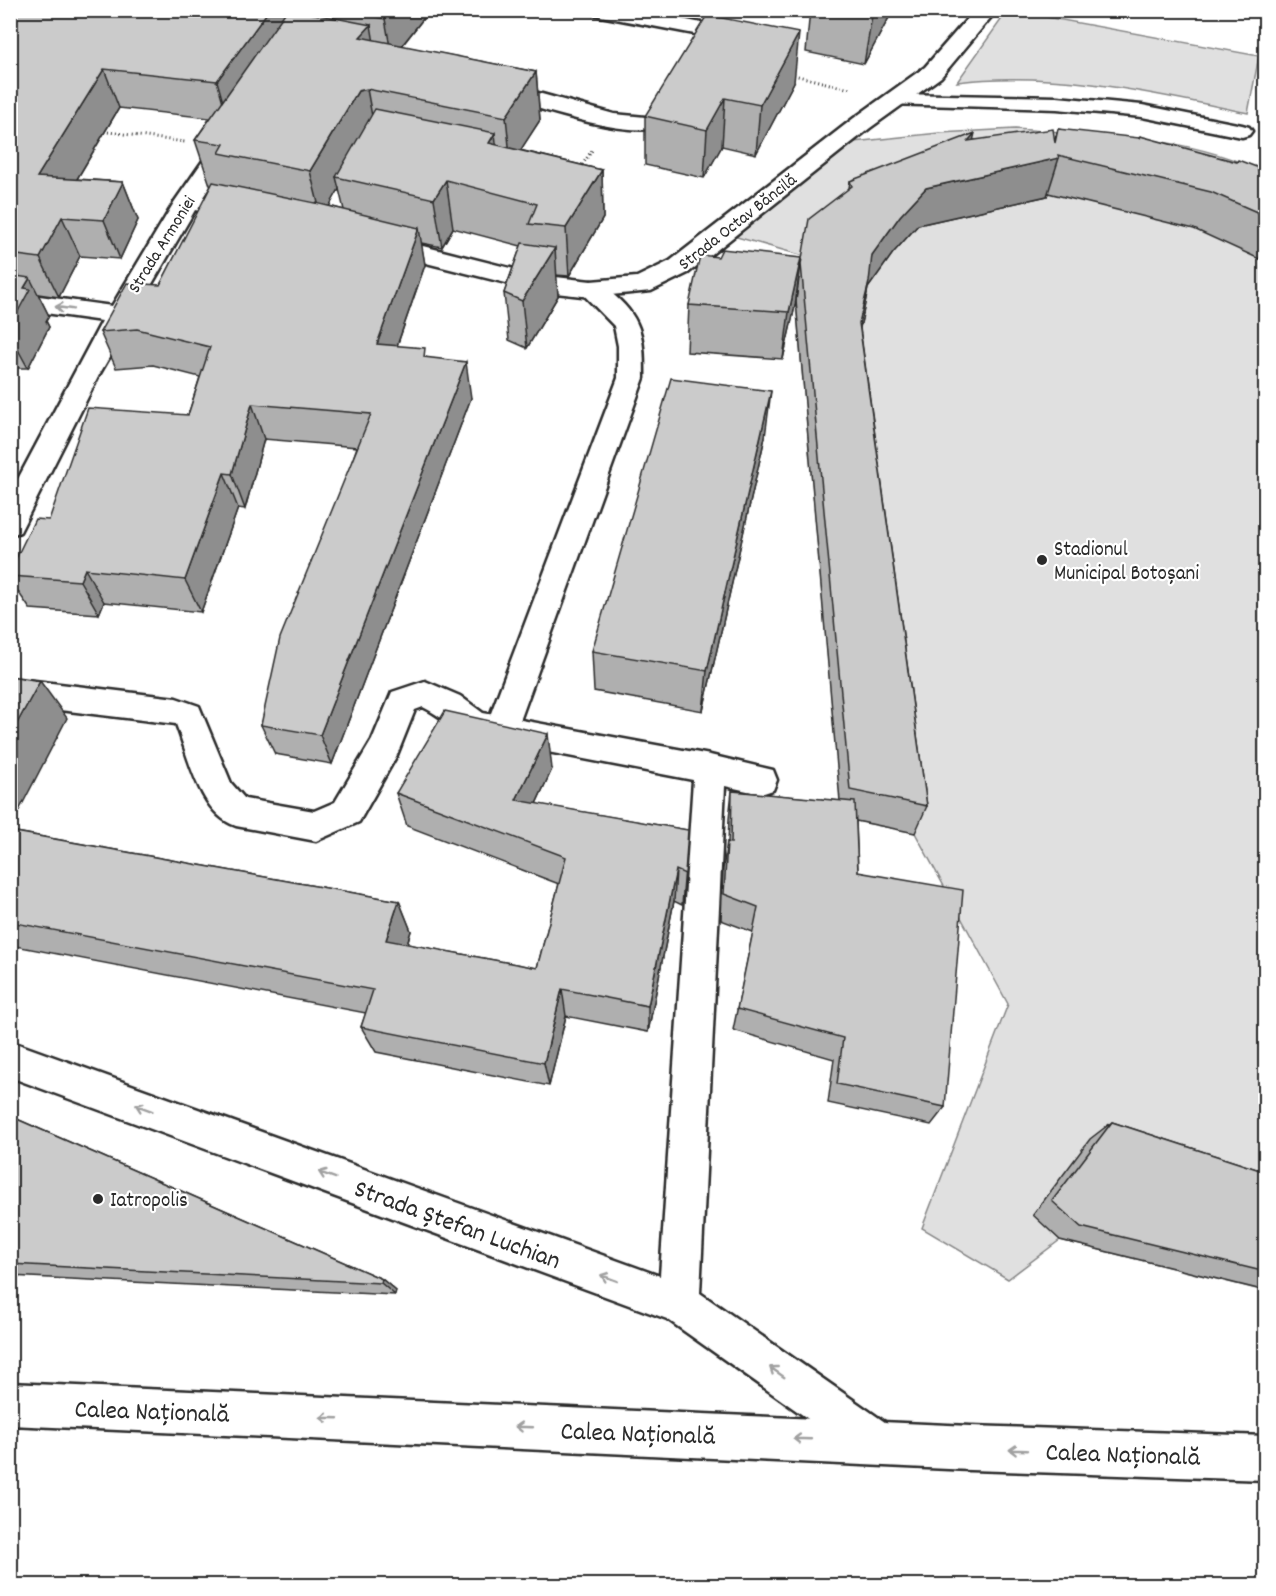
<svg xmlns="http://www.w3.org/2000/svg" width="1276" height="1596" font-family="Dekko,sans-serif">
  <style>
    .green { fill: #e0e0e0; stroke: #868686; stroke-width: 1.5 }
    .lines { fill: none; stroke-linecap: round; stroke-linejoin: round }
    .service-casing { stroke: #2b2b2b; stroke-width: 5 }
    .pedestrian-casing { stroke: #2b2b2b; stroke-width: 5 }
    .minor-casing { stroke: #2b2b2b; stroke-width: 5 }
    .secondary-casing { stroke: #2b2b2b; stroke-width: 5 }
    .primary-casing { stroke: #2b2b2b; stroke-width: 5 }
    .path { stroke: #2b2b2b; stroke-width: 3; stroke-dasharray: 1 3; stroke-linecap: butt }
    .service { fill: #fff; fill-rule: evenodd }
    .pedestrian { fill: #fff; fill-rule: evenodd }
    .minor { fill: #fff; fill-rule: evenodd }
    .secondary { fill: #fff; fill-rule: evenodd }
    .primary { fill: #fff; fill-rule: evenodd }
    .wall { fill: #afafaf; stroke: #2b2b2b; stroke-width: 1.5; fill-rule: evenodd }
    .shaded-wall { fill: #8e8e8e; stroke: #2b2b2b; stroke-width: 1.5 }
    .building { fill: #cbcbcb; stroke: #2b2b2b; stroke-width: 1.5 }
    .oneway { stroke: #a0a0a0 }
    .poi-dot { fill: #2b2b2b; stroke: #fff; stroke-width: 2 }
    .labels { text-anchor: middle; stroke-width: 4.5; stroke-linejoin: round; paint-order: stroke }
    .far-street-label { font-size: 18px; fill: #2b2b2b; stroke: #fff }
    .poi-label { font-size: 21px; fill: #2b2b2b; stroke: #fff; text-anchor: start }
    .near-street-label { font-size: 26px; fill: #2b2b2b; stroke: #fff }
  </style>
  <rect width="100%" height="100%" fill="#fff"/>
  <filter id="ink" filterUnits="userSpaceOnUse"><feTurbulence type="fractalNoise" baseFrequency=".0167" numOctaves="2"/><feDisplacementMap in="SourceGraphic" scale="12" xChannelSelector="R" yChannelSelector="G"/><feConvolveMatrix kernelMatrix="1 2 1 2 8 2 1 2 1" color-interpolation-filters="sRGB"/></filter>
  <g filter="url(#ink)">
    <g class="green">
      <path d="M 1008,10 L 1259,56 L 1248,113 C 1153,93 1055,70 957,82 Z"/>
      <path d="M 1015,129 C 1098,135 1189,135 1265,173 L 1265,1291 L 1060,1240 L 1008,1279 L 922,1228 L 1008,1004 L 915,833 L 842,818 L 796,301 L 804,256 L 712,230 L 853,142 L 939,133 Z"/>
    </g>
    <g class="lines">
      <defs>
        <polygon id="service" points="894,94 1057,97 1142,105 1242,125 1249,127 1252,131 1249,135 1242,137 1142,117 1057,109 887,104 884,100 887,96"/>
        <path id="pedestrian" d="M 591,281 C 601,283 607,289 615,296 C 644,321 644,342 644,378 L 517,729 L 512,738 L 501,742 L 490,738 L 485,729 L 618,378 L 618,346 L 614,326 L 578,289 L 582,283 Z"/>
        <g id="minor">
          <polygon points="590,10 636,10 742,31 749,33 753,37 749,41 742,43 600,16 593,14"/>
          <polygon points="975,10 997,10 941,77 870,128 688,273 651,291 591,297 538,291 370,249 367,243 370,237 379,235 538,275 591,281 637,277 670,261 854,118 925,67"/>
          <path d="M 495,81 L 614,114 L 656,118 L 659,123 L 656,128 C 617,137 528,104 487,93 L 484,88 L 487,83 Z"/>
          <polygon points="231,130 239,132 242,137 203,197 254,208 258,213 254,218 246,220 195,210 99,375 20,532 10,535 10,494 102,321 10,308 10,292 112,306 175,201 223,132"/>
          <path d="M 10,678 L 176,698 L 199,706 L 231,783 L 245,799 L 314,811 L 335,802 L 372,740 L 392,692 L 425,681 L 460,696 L 483,713 L 710,755 L 773,770 L 777,780 L 773,790 L 761,794 L 725,786 L 700,1293 L 892,1427 L 899,1442 L 892,1457 L 877,1464 L 862,1457 L 667,1319 L 10,1077 L 10,1041 L 660,1276 L 693,780 L 475,738 C 456,732 442,716 423,707 L 415,710 L 397,755 L 359,822 L 316,841 L 236,826 C 199,813 189,757 176,724 L 10,704 Z"/>
        </g>
        <polygon id="secondary" points="1249,10 1266,10 1266,18 1252,14"/>
        <polygon id="primary" points="10,1383 970,1426 1266,1436 1266,1480 970,1470 10,1425"/>
      </defs>
      <use href="#service" class="service-casing"/>
      <use href="#pedestrian" class="pedestrian-casing"/>
      <use href="#minor" class="minor-casing"/>
      <use href="#secondary" class="secondary-casing"/>
      <use href="#primary" class="primary-casing"/>
      <g class="path">
        <polyline points="790,74 850,89"/>
        <polyline points="100,131 185,142"/>
        <polyline points="580,168 593,149"/>
      </g>
      <use href="#service" class="service"/>
      <use href="#pedestrian" class="pedestrian"/>
      <use href="#minor" class="minor"/>
      <use href="#secondary" class="secondary"/>
      <use href="#primary" class="primary"/>
    </g>
    <g class="wall">
      <path d="M 10,10 L 430,10 L 402,46 L 536,72 L 540,120 L 520,150 L 602,170 L 603,218 L 569,276 L 556,275 L 558,296 L 527,348 L 509,340 L 504,293 L 521,246 L 453,228 L 442,247 L 421,243 L 425,265 L 397,346 L 426,357 L 471,398 L 332,764 L 275,754 L 261,725 L 357,447 L 264,439 L 245,509 L 238,508 L 201,612 L 104,602 L 99,614 L 30,609 L 10,580 L 10,571 L 49,520 L 188,415 L 200,377 L 153,365 L 116,368 L 100,332 L 160,285 L 211,188 L 195,140 L 210,118 L 119,108 L 77,179 L 123,182 L 138,220 L 120,259 L 80,256 L 59,297 L 38,294 L 49,316 L 46,321 L 49,327 L 28,368 L 10,368 ZM 339,189 L 344,210 L 329,206 Z"/>
      <polygon points="810,10 893,10 864,64 806,52"/>
      <polygon points="794,82 756,154 722,146 704,178 645,165 645,116"/>
      <polygon points="1058,129 1258,170 1266,174 1266,262 1194,229 1048,193 1047,196 918,225 893,253 868,288 860,328 927,806 915,833 856,821 858,872 945,1107 931,1125 828,1103 834,1059 733,1030 753,932 721,920 723,869 727,842 728,842 729,819 732,791 840,801 796,301 801,264 849,188 850,181 974,140 1055,139"/>
      <polygon points="718,257 801,258 795,306 783,359 687,352 689,305"/>
      <polygon points="765,437 703,711 594,691 592,651"/>
      <polygon points="552,769 536,804 688,830 682,905 674,901 648,1032 566,1016 549,1086 376,1052 361,1027 366,1013 10,945 10,831 399,901 411,931 407,944 537,968 559,884 407,826 396,793"/>
      <polygon points="10,1116 382,1279 396,1291 395,1295 10,1276"/>
      <polygon points="1112,1122 1266,1172 1266,1291 1060,1240 1033,1215 1090,1139"/>
    </g>
    <g class="shaded-wall">
      <polygon points="269,10 303,10 303,14 228,120 217,81"/>
      <polygon points="392,10 430,10 392,58 385,19"/>
      <polygon points="875,10 893,10 864,64 872,16"/>
      <polygon points="371,25 379,73 360,37"/>
      <polygon points="799,33 794,82 756,154 760,105"/>
      <polygon points="104,69 119,108 55,216 37,177"/>
      <polygon points="536,72 540,120 511,165 506,117"/>
      <polygon points="367,89 376,138 336,177 339,189 322,219 310,171 358,91"/>
      <polygon points="725,98 722,146 704,178 707,130"/>
      <polygon points="495,133 500,181 489,143"/>
      <polygon points="975,133 966,170 968,141"/>
      <polygon points="1059,158 1047,196 918,225 893,253 868,288 862,319 852,359 872,255 900,216 926,188"/>
      <polygon points="602,170 603,218 569,276 566,228"/>
      <polygon points="446,180 453,228 442,247 434,199"/>
      <polygon points="123,182 138,220 120,259 104,220"/>
      <polygon points="62,217 80,256 59,297 40,258"/>
      <polygon points="419,228 425,265 385,380 377,344"/>
      <polygon points="555,248 558,296 527,348 522,301"/>
      <polygon points="801,258 795,306 783,359 789,312"/>
      <polygon points="30,278 49,316 46,321 49,327 28,368 10,335 10,326 24,288"/>
      <polygon points="466,362 471,398 332,764 320,735"/>
      <polygon points="771,391 765,437 703,711 707,671"/>
      <polygon points="252,404 264,439 245,509 232,474"/>
      <polygon points="224,473 238,508 201,612 185,580"/>
      <polygon points="85,569 104,602 99,614 80,581"/>
      <polygon points="40,681 67,718 10,828 10,736"/>
      <polygon points="548,734 552,769 522,834 516,800"/>
      <polygon points="676,870 674,901 648,1032 648,1006"/>
      <polygon points="399,901 411,931 399,968 386,940"/>
      <polygon points="562,989 566,1016 549,1086 544,1063"/>
      <polygon points="382,1279 396,1291 395,1295 381,1283"/>
    </g>
    <g class="building">
      <polygon points="10,10 269,10 217,81 104,69 37,177 123,182 104,220 62,217 40,258 10,254"/>
      <polygon points="287,10 294,10 371,25 360,37 536,72 506,117 367,89 358,91 310,171 219,153 224,144 195,140"/>
      <polygon points="338,10 392,10 385,19"/>
      <polygon points="845,10 875,10 872,16"/>
      <polygon points="707,15 799,33 760,105 725,98 707,130 645,116"/>
      <polygon points="375,109 495,133 489,143 602,170 566,228 529,224 537,204 446,180 434,199 336,177"/>
      <polygon points="1053,129 1055,143 1058,129 1139,138 1140,136 1237,162 1238,160 1259,168 1258,170 1266,174 1266,216 1211,192 1058,155 1059,158 926,188 900,216 872,255 869,282 859,323 927,806 850,790 801,264 809,219 852,186 850,181 975,133 968,141"/>
      <polygon points="213,182 320,204 419,228 377,344 425,348 424,357 466,362 320,735 261,725 280,638 371,414 252,404 232,474 224,473 185,580 85,569 80,581 10,576 10,571 35,519 49,520 88,408 188,415 210,347 137,329 100,332 127,283 160,285"/>
      <polygon points="522,243 555,248 522,301 504,293"/>
      <polygon points="722,249 801,258 789,312 689,305 700,255 718,257"/>
      <polygon points="10,275 30,278 24,288 30,289 10,326"/>
      <polygon points="671,378 771,391 707,671 592,651"/>
      <polygon points="10,676 40,681 10,736"/>
      <polygon points="445,711 548,734 516,800 688,830 685,874 676,870 648,1006 562,989 544,1063 361,1027 373,990 10,922 10,831 399,901 386,940 537,968 566,857 396,793"/>
      <polygon points="732,791 855,802 858,872 963,890 945,1107 837,1084 843,1038 737,1009 758,907 724,894 727,842 731,843"/>
      <polygon points="10,1116 382,1279 381,1283 10,1264"/>
      <polygon points="1112,1122 1266,1172 1266,1272 1081,1227 1052,1201"/>
    </g>
    <defs><path id="oneway-shaft" d="M-6 0H5M1.5-3L5.5 0L1.5 3" fill="none" stroke-width="1.6" stroke-linecap="round" stroke-linejoin="round" transform="scale(1.5)"/></defs>
    <g class="oneway">
      <use href="#oneway-shaft" transform="translate(64 308) rotate(-172)"/>
      <use href="#oneway-shaft" transform="translate(144 1108) rotate(-160)"/>
      <use href="#oneway-shaft" transform="translate(327 1175) rotate(-160)"/>
      <use href="#oneway-shaft" transform="translate(609 1278) rotate(-160)"/>
      <use href="#oneway-shaft" transform="translate(777 1372) rotate(-145)"/>
      <use href="#oneway-shaft" transform="translate(329 1418) rotate(-178)"/>
      <use href="#oneway-shaft" transform="translate(524 1427) rotate(-178)"/>
      <use href="#oneway-shaft" transform="translate(802 1439) rotate(-178)"/>
      <use href="#oneway-shaft" transform="translate(1018 1450) rotate(-178)"/>
    </g>
  </g>
  <g class="poi-dot">
    <circle cx="1042" cy="560" r="6"/>
    <circle cx="98" cy="1199" r="6"/>
  </g>
  <g class="labels">
    <g class="far-street-label">
      <text transform="translate(737 221) rotate(-38)" y="6">Strada Octav Băncilă</text>
      <text transform="translate(161 244) rotate(-58)" y="6">Strada Armoniei</text>
    </g>
    <g class="poi-label">
      <text x="1054" y="555">Stadionul<tspan x="1054" dy="24">Municipal Botoșani</tspan></text>
      <text x="110" y="1206">Iatropolis</text>
    </g>
    <g class="near-street-label">
      <text transform="translate(458 1223) rotate(20)" y="9">Strada Ștefan Luchian</text>
      <text transform="translate(152 1410) rotate(2)" y="9">Calea Națională</text>
      <text transform="translate(638 1432) rotate(2)" y="9">Calea Națională</text>
      <text transform="translate(1123 1453) rotate(2)" y="9">Calea Națională</text>
    </g>
  </g>
  <rect width="1276" height="1596" fill="none" stroke="#fff" stroke-width="36"/>
  <rect x="18" y="18" width="1240" height="1560" fill="none" stroke="#2b2b2b" stroke-width="2" filter="url(#ink)"/>
</svg>
